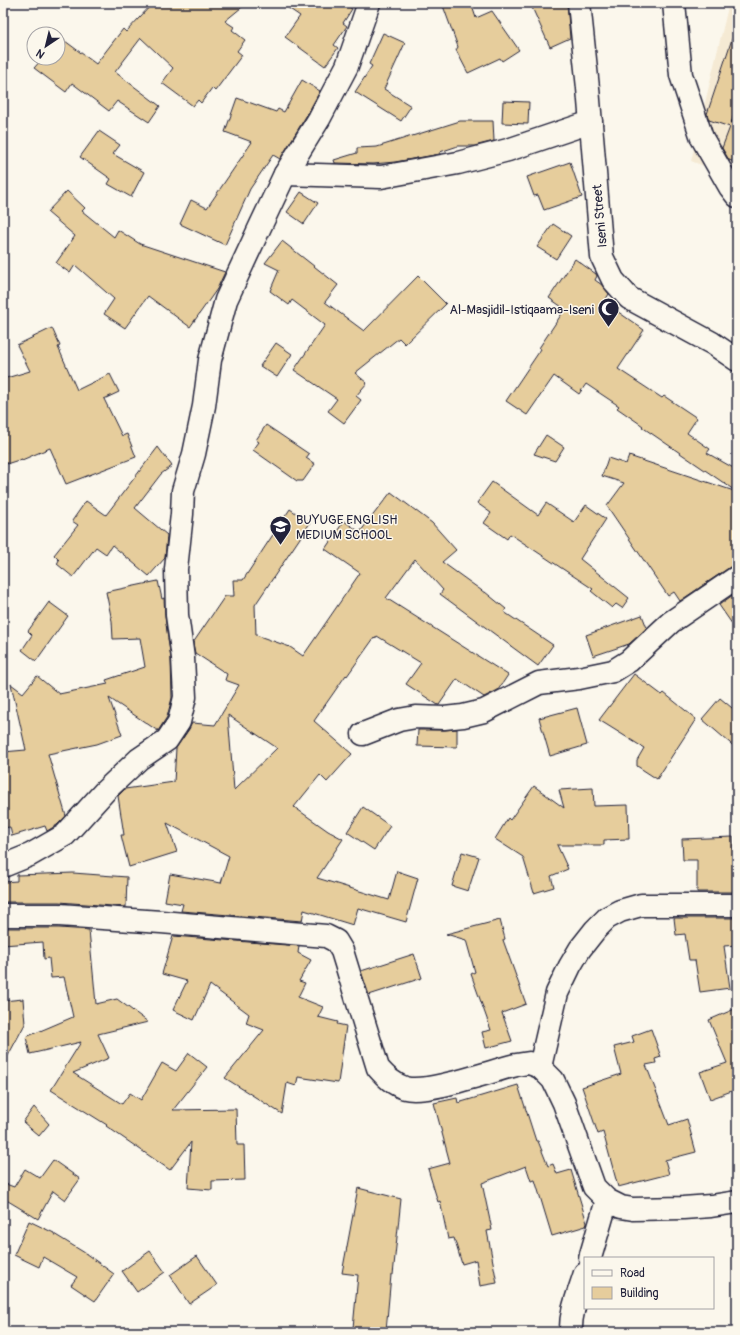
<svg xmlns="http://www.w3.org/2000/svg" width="740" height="1335" font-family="Pangolin,sans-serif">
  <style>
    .built { fill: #f5ead4 }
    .building { fill: #e6cd9c; stroke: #22223b; fill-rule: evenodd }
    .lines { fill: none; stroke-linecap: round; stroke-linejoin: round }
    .minor-casing { stroke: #22223b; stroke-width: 25 }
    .minor { stroke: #fbf7ec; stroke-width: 22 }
    .labels { text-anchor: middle; stroke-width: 3; stroke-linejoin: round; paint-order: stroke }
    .street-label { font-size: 13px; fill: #22223b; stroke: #fbf7ec }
    .poi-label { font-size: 13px; fill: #22223b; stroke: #fbf7ec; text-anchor: end }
  </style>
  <rect width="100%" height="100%" fill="#fbf7ec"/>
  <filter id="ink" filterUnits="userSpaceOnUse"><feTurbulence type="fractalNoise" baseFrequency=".025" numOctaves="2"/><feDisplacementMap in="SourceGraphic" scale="8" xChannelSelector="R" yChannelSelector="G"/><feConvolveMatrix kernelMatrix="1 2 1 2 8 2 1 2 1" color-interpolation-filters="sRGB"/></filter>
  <g filter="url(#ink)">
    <polygon class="built" points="729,3 737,3 737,179 691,161"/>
    <g class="building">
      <polygon points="153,3 247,3 225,21 234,27 232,30 245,40 237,51 242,55 215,91 212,88 201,103 198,100 193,106 162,83 173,68 141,38 115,72 160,106 149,122 117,101 109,111 72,83 66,92 34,68 43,58 58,58 58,41 61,38 96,64 123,29 126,32"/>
      <polygon points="281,3 343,3 352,9 343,23 347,26 334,45 338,48 325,66 285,37 300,16"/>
      <polygon points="442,3 471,3 476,18 492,11 519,50 502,61 500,58 468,73 456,50 458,47"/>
      <polygon points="530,3 567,3 570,38 550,47"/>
      <polygon points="383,33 405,43 384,89 411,106 401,121 355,92 372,66 369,64"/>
      <polygon points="734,33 737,33 737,105 731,124 735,112 737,112 737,163 729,160 722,148 730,127 709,120 707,114"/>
      <polygon points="302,80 320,91 308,113 280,159 273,155 250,189 225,245 180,224 191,200 207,208 252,142 225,132 237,98 276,112 278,109 284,112"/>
      <polygon points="503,101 529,102 528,124 502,123"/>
      <polygon points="460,121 493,121 494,141 474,146 458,146 440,152 440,154 395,162 373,164 335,163 334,160 357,153 357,148 377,147"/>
      <polygon points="99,131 120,145 113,154 144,172 131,197 108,184 111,179 80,157"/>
      <polygon points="570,162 582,197 544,210 538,195 534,196 527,177"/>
      <polygon points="67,191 85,208 82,211 114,237 118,230 140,244 225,272 217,289 190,327 148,296 125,328 104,314 114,299 75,265 70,273 56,263 75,236 47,212"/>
      <polygon points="301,192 318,203 304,224 287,212"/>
      <polygon points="553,224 571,236 556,259 537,247"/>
      <polygon points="282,241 338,285 325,302 364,331 418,276 446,304 405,344 399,338 355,373 367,383 356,396 361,400 344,423 328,411 337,399 294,370 325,325 292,300 289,305 270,291 279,270 265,263"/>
      <polygon points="575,259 596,274 597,276 595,280 602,285 609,294 604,302 644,330 618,369 662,398 664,396 697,418 687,433 710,449 707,453 737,470 737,492 642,427 643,426 617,408 619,406 586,384 579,394 554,376 527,415 506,401 541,349 539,348 565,309 549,298"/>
      <polygon points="52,328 60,346 58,347 77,390 110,374 119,392 104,399 122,436 127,434 136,457 66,484 50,448 22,460 22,459 3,465 3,379 30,371 17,345"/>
      <polygon points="276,343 292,354 277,377 260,366"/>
      <polygon points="266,425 309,454 306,458 315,464 303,481 297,481 253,450 259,442 256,440"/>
      <polygon points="546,435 564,447 555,461 534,454"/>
      <polygon points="158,447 172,466 161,474 135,508 167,535 165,558 149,576 112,545 106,554 96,547 73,577 57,564 59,560 54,555 78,525 72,521 86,501 106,515"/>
      <polygon points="629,456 737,492 737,565 730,567 680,601 674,592 668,596 607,506 624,483 602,476 608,458 626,464"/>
      <polygon points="492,482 538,515 546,503 574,522 586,505 606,519 580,559 629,598 622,608 616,604 612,608 591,591 593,589 510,534 507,539 484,523 491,513 477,503"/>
      <path d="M 391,492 L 432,523 L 456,550 L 442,562 L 485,593 L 485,592 L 506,609 L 504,612 L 553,645 L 538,666 L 440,594 L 443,590 L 415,559 L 386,598 L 508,675 L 498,690 L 484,697 L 457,679 L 439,705 L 438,705 L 406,684 L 421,663 L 377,636 L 375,639 L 374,638 L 347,676 L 346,675 L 314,721 L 352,754 L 327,782 L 320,775 L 294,807 L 328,831 L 343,839 L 317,878 L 389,900 L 397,871 L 418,878 L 406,922 L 358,908 L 353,925 L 304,910 L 302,921 L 181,911 L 183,904 L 165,901 L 170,874 L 221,883 L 229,856 L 167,823 L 177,852 L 129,867 L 121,835 L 124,835 L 118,796 L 125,789 L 174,782 L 176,748 L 189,729 L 192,723 L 215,725 L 239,685 L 225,680 L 227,674 L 195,653 L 193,643 L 225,596 L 234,596 L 233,580 L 243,580 L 290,509 L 310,523 L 255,605 L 256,635 L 290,647 L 303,656 L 360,573 L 325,549 L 344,521 L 360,532 ZM 228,715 L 277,748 L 234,790 Z"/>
      <polygon points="158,581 162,599 164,598 165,617 171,659 172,698 167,717 158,731 109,698 122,735 97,744 48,754 66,816 57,825 47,831 45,826 12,836 10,827 3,828 3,752 26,750 11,684 23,693 37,676 59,694 108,684 106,680 145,667 140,638 113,639 112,621 106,592"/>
      <polygon points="737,592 737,631 719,605"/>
      <polygon points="49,602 68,616 36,661 22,650 32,635 28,631"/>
      <polygon points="642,615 647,628 629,644 593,656 586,635"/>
      <polygon points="634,674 662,695 664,693 696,719 657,779 637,766 637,760 644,748 599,720"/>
      <polygon points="720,698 737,712 737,749 702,719"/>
      <polygon points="577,708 587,745 550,756 539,718"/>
      <polygon points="457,729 457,747 417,746 418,730 444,730"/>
      <polygon points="534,786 564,808 559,790 593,788 594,806 628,805 629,839 604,840 604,845 557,845 568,869 551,876 554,887 534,893 523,857 495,839 508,818 510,820"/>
      <polygon points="363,807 390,826 374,850 347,832"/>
      <polygon points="733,837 735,892 697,892 697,860 683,860 682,839"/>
      <polygon points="462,852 479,857 468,891 452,886"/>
      <polygon points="73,873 127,877 126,907 59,902 3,902 3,882 17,881 17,875"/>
      <polygon points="674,918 737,918 737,945 724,946 730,988 700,992 695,960 689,960 685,934 676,935"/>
      <polygon points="500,920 505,939 503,940 526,1004 502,1013 512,1041 486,1048 482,1032 491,1030 471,974 475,972 466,940 446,934"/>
      <polygon points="3,928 59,928 89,930 96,1004 117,999 148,1022 98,1034 109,1058 73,1073 122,1104 130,1093 141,1100 162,1063 176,1071 189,1053 207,1067 173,1110 236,1109 237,1145 244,1145 245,1180 212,1181 212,1190 188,1188 191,1142 170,1170 106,1126 107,1125 51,1090 81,1042 30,1054 26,1037 73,1017 64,977 51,978 49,958 44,959 43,942 3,945"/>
      <polygon points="173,936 299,946 298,953 311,960 299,981 305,983 298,997 323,1007 318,1017 338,1022 337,1024 346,1026 338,1083 298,1077 296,1086 287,1083 282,1114 225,1078 264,1030 246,1023 249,1014 210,985 194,1020 173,1010 187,981 162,974"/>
      <polygon points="414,954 422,978 369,995 361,971"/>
      <polygon points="23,999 25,1024 3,1065 3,1001"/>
      <polygon points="737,1008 737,1089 710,1099 700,1072 727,1063 709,1020"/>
      <polygon points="651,1029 661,1057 655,1059 656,1063 646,1065 669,1125 687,1119 696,1152 665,1160 669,1174 618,1187 603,1132 598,1134 582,1087 621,1074 614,1047 634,1042 632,1036"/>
      <polygon points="518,1085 536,1141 538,1141 548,1166 553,1164 557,1174 571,1170 587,1223 586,1226 552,1236 535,1180 531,1181 526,1166 482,1183 492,1230 487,1231 497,1283 480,1286 476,1260 462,1264 454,1238 448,1239 440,1201 438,1202 428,1169 450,1163 434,1103 457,1098 458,1103"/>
      <polygon points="34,1107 49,1124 39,1136 23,1122"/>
      <polygon points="53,1160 80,1179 65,1200 53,1191 38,1219 3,1198 3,1183 14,1187 25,1169 40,1178"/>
      <polygon points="358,1188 401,1199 393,1275 391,1275 386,1331 353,1328 358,1275 342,1273"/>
      <polygon points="29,1221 54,1233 54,1234 85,1253 114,1274 95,1301 71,1285 77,1277 43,1257 39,1267 14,1255"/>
      <polygon points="150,1251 165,1272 137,1292 122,1271"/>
      <polygon points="197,1256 217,1285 189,1304 170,1275"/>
    </g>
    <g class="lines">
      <defs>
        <g id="minor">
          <polyline points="579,3 588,88 602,257 613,280 629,298 712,343 737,360"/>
          <polyline points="674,3 681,75 702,138 730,187 737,196"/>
          <polyline points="285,174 381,177 458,163 508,150 591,122"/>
          <polyline points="363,734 399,720 416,717 444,718 463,716 484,711 539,683 579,678 613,671 629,661 671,622 737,577"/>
          <polyline points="3,866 30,855 65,835 105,791 139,759 167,740 179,722 185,697 183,658 177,615 176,569 182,514 183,491 194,454 204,406 210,360 226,300 259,229 285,174 319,119 347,66 369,3"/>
          <path d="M 3,915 L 59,915 L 161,922 L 326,936 L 336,941 L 342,951 L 378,1068 C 386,1077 393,1084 405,1088 C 427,1094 491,1071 516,1065 L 529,1063 L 540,1067 L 553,1080 L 564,1103 L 594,1187 L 607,1200 L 621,1207 L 633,1209 L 683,1208 L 711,1206 L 737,1202"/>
          <polyline points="540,1067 557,993 570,966 580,949 595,930 607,918 620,911 641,905 737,905"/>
          <polyline points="590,1258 607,1200"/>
          <path d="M 571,1332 C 570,1311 579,1293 585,1273"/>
        </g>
      </defs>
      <use href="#minor" class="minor-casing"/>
      <use href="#minor" class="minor"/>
    </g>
  </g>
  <defs>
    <symbol id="mosque-pin" viewBox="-11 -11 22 30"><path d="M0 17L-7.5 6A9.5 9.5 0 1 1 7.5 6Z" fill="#22223b" stroke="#fbf7ec"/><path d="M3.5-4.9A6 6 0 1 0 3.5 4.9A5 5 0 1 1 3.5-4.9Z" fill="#fff"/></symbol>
    <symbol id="school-pin" viewBox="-11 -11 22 30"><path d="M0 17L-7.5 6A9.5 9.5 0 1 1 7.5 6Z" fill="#22223b" stroke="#fbf7ec"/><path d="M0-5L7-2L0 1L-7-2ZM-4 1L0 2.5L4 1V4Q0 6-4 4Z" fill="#fff"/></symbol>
  </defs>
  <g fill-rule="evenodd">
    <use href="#mosque-pin" x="596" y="296" width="25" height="34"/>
    <use href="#school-pin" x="268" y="514" width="25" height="34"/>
  </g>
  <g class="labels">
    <g class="street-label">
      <text transform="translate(599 216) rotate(-95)" y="5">Iseni Street</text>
    </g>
    <g class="poi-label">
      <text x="594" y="314">Al-Masjidil-Istiqaama-Iseni</text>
      <text x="296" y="524" text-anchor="start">BUYUGE ENGLISH<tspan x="296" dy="15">MEDIUM SCHOOL</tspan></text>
    </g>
  </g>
  <rect width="740" height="1335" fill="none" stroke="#fbf7ec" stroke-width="16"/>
  <rect x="8" y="8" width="724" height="1319" fill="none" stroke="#22223b" stroke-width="1.5" filter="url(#ink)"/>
  <rect x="584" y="1257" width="130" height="52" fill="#fbf7ec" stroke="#a4a2a5"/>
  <rect x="592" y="1270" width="20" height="6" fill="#fbf7ec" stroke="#a4a2a5"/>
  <text x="620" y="1277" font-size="12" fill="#22223b">Road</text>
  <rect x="592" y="1287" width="20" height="12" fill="#e6cd9c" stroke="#a4a2a5"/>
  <text x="620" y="1297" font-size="12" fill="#22223b">Building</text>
  <g transform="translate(46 46) rotate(215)"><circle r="19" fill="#fbf7ec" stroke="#a4a2a5"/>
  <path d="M0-3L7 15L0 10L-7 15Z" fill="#22223b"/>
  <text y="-6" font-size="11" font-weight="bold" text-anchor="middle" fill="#22223b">N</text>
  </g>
</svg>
